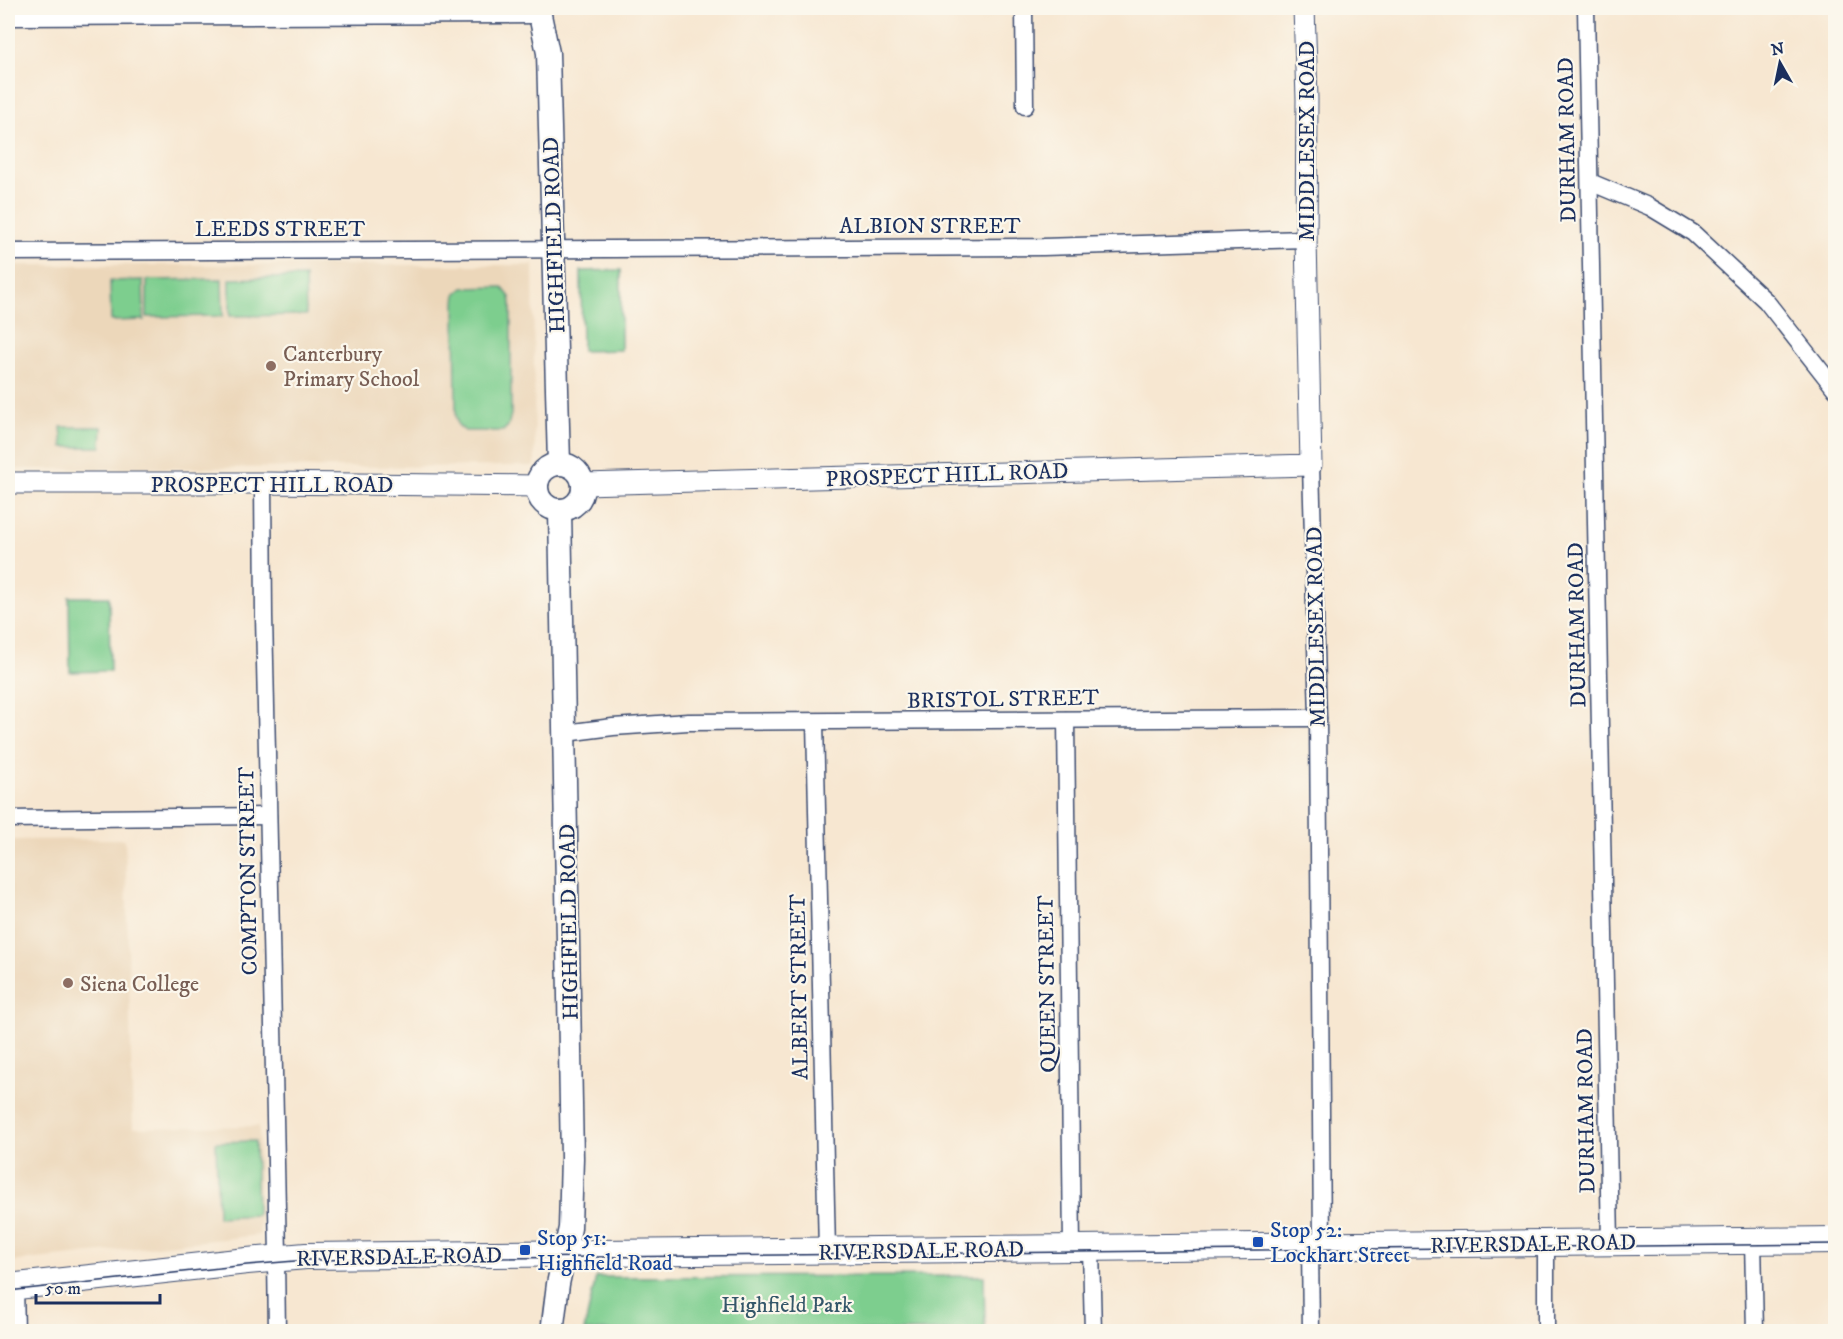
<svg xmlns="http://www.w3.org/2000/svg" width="1843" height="1339" font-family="'IM FELL DW Pica',serif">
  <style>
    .built { fill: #ecd7ba }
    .green { fill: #7dce8e; stroke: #4c7e76; stroke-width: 1.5 }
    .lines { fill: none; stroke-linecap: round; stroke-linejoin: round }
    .minor-casing { stroke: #3c4b6f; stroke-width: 19 }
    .tertiary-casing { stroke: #3c4b6f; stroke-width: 23 }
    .secondary-casing { stroke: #3c4b6f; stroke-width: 25 }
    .primary-casing { stroke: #3c4b6f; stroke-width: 28 }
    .minor { stroke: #fff; stroke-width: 16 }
    .tertiary { stroke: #fff; stroke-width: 21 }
    .secondary { stroke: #fff; stroke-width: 22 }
    .primary { stroke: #fff; stroke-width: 26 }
    .tram { stroke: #1b2f5e; stroke-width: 1.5 }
    .education-dot { fill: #8d6e63; stroke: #fbf7ec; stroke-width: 2 }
    .transit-dot { fill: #1a4fb4; stroke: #fbf7ec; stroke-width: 2 }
    .labels { text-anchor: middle; stroke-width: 4.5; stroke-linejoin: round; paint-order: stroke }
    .street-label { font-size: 22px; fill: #1b2f5e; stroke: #fbf7ec }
    .education-label { font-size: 22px; fill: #785e54; stroke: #fbf7ec; text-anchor: start }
    .transit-label { font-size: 22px; fill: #164399; stroke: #fbf7ec; text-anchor: start }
    .park-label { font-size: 22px; fill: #34576a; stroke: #fbf7ec }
  </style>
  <rect width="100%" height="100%" fill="#fbf7ec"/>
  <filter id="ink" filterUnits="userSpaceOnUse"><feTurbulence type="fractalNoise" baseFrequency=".0167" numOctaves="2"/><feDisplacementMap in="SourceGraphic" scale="12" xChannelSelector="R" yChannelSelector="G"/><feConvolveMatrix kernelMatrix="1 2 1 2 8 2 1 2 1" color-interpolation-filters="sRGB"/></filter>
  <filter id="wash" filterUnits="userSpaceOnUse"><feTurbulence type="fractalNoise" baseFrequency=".008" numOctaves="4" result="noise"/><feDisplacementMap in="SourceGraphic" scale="24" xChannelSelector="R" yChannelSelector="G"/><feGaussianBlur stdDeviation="1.35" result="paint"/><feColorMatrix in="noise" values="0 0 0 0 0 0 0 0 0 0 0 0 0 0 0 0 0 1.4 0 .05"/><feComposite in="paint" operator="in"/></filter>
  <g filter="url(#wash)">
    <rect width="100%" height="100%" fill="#f7e7d1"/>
    <g class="built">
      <polygon points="8,265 533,265 535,466 8,469"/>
      <polygon points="125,839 133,1128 259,1126 260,1233 259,1235 8,1262 8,840"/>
    </g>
    <g class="green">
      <polygon points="621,270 621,350 582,351 581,271"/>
      <polygon points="305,277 306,315 230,316 230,279"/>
      <polygon points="222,279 223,316 147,317 147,280"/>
      <polygon points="143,280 144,320 111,321 110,281"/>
      <polygon points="502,287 510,297 511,303 511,414 508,426 503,431 465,431 458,425 456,416 455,303 456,294 463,288"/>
      <polygon points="61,427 102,427 101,447 63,447"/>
      <polygon points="69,597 109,597 110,671 70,672"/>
      <polygon points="255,1141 257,1215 218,1217 216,1142"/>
      <polygon points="984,1276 985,1331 584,1331 596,1277"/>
    </g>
  </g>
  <g filter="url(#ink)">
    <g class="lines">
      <defs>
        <g id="minor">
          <polyline points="1024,8 1025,106"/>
          <polyline points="1586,8 1610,1242"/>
          <polyline points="8,17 540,15"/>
          <polyline points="1590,182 1650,207 1693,233 1766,301 1836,390"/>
          <polyline points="8,252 1043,247 1306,239"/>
          <polyline points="1311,465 1318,718 1322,1246"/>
          <polyline points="263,483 264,616 278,1254 276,1258 277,1332"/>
          <polyline points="1066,720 1072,1248"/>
          <polyline points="815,722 827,1251"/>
          <polyline points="565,733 613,727 688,722 1318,718"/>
          <polyline points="8,819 268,816"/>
          <polyline points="1753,1241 1755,1332"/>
          <polyline points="1546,1243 1546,1332"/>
          <polyline points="1310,1246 1311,1332"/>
          <polyline points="1091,1248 1093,1332"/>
          <polyline points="15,1286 16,1332"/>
        </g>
        <g id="tertiary">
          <polyline points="8,483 263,483 537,486"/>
          <polyline points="583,484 1311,465 1306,239 1307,99 1304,8"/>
        </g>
        <g id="secondary">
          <polyline points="541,8 540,15 548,53 559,464"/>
          <circle cx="560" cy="487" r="23"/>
          <polyline points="552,1332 558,1284 570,1228 572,1158 560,510"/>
        </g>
        <polyline id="primary" points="8,1287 247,1261 306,1256 1836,1240"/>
      </defs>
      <use href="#minor" class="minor-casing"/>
      <use href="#tertiary" class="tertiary-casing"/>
      <use href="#secondary" class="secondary-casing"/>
      <use href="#primary" class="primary-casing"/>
      <use href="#minor" class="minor"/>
      <use href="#tertiary" class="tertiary"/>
      <use href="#secondary" class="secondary"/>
      <use href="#primary" class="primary"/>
      <polyline class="tram" points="8,1291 247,1265 307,1260 1836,1244"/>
    </g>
  </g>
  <g class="education-dot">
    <circle cx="271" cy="366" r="6"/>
    <circle cx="68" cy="983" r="6"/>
  </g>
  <g class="transit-dot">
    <rect x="1252" y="1236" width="12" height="12" rx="3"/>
    <rect x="519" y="1244" width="12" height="12" rx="3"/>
  </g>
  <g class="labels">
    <g class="street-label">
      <text transform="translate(1566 140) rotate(-91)" y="8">DURHAM ROAD</text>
      <text transform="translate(1306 141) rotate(-90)" y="8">MIDDLESEX ROAD</text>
      <text x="930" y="233">ALBION STREET</text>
      <text x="280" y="236">LEEDS STREET</text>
      <text transform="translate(553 235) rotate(-92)" y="8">HIGHFIELD ROAD</text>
      <text transform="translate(947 474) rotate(-2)" y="8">PROSPECT HILL ROAD</text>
      <text x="272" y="492">PROSPECT HILL ROAD</text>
      <text transform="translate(1576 625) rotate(-91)" y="8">DURHAM ROAD</text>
      <text transform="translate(1315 627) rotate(-91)" y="8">MIDDLESEX ROAD</text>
      <text transform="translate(1003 698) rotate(-1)" y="8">BRISTOL STREET</text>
      <text transform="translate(247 871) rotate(-91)" y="8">COMPTON STREET</text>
      <text transform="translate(568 922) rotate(-91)" y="8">HIGHFIELD ROAD</text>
      <text transform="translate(1046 984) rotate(-91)" y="8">QUEEN STREET</text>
      <text transform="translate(798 987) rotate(-91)" y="8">ALBERT STREET</text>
      <text transform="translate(1585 1111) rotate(-91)" y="8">DURHAM ROAD</text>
      <text transform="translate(1533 1243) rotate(-1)" y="8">RIVERSDALE ROAD</text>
      <text transform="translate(921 1250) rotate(-1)" y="8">RIVERSDALE ROAD</text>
      <text transform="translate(399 1256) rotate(-1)" y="8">RIVERSDALE ROAD</text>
    </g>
    <g class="education-label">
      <text x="283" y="361">Canterbury<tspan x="283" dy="25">Primary School</tspan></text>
      <text x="80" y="991">Siena College</text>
    </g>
    <g class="transit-label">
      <text x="1270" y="1237">Stop 52:<tspan x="1270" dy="25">Lockhart Street</tspan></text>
      <text x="537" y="1245">Stop 51:<tspan x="537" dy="25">Highfield Road</tspan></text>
    </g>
    <g class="park-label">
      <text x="787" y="1312">Highfield Park</text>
    </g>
  </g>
  <rect width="1843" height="1339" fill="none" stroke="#fbf7ec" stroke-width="30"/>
  <g transform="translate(1780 63) rotate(351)" stroke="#fbf7ec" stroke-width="4.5" paint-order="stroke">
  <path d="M0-4.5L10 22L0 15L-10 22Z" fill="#1b2f5e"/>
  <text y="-9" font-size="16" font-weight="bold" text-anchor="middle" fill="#1b2f5e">N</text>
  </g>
  <path d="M36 1294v9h124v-9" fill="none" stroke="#1b2f5e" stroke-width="3"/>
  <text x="45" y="1294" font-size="18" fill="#1b2f5e" stroke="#fbf7ec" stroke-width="4.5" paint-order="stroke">50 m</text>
</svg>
